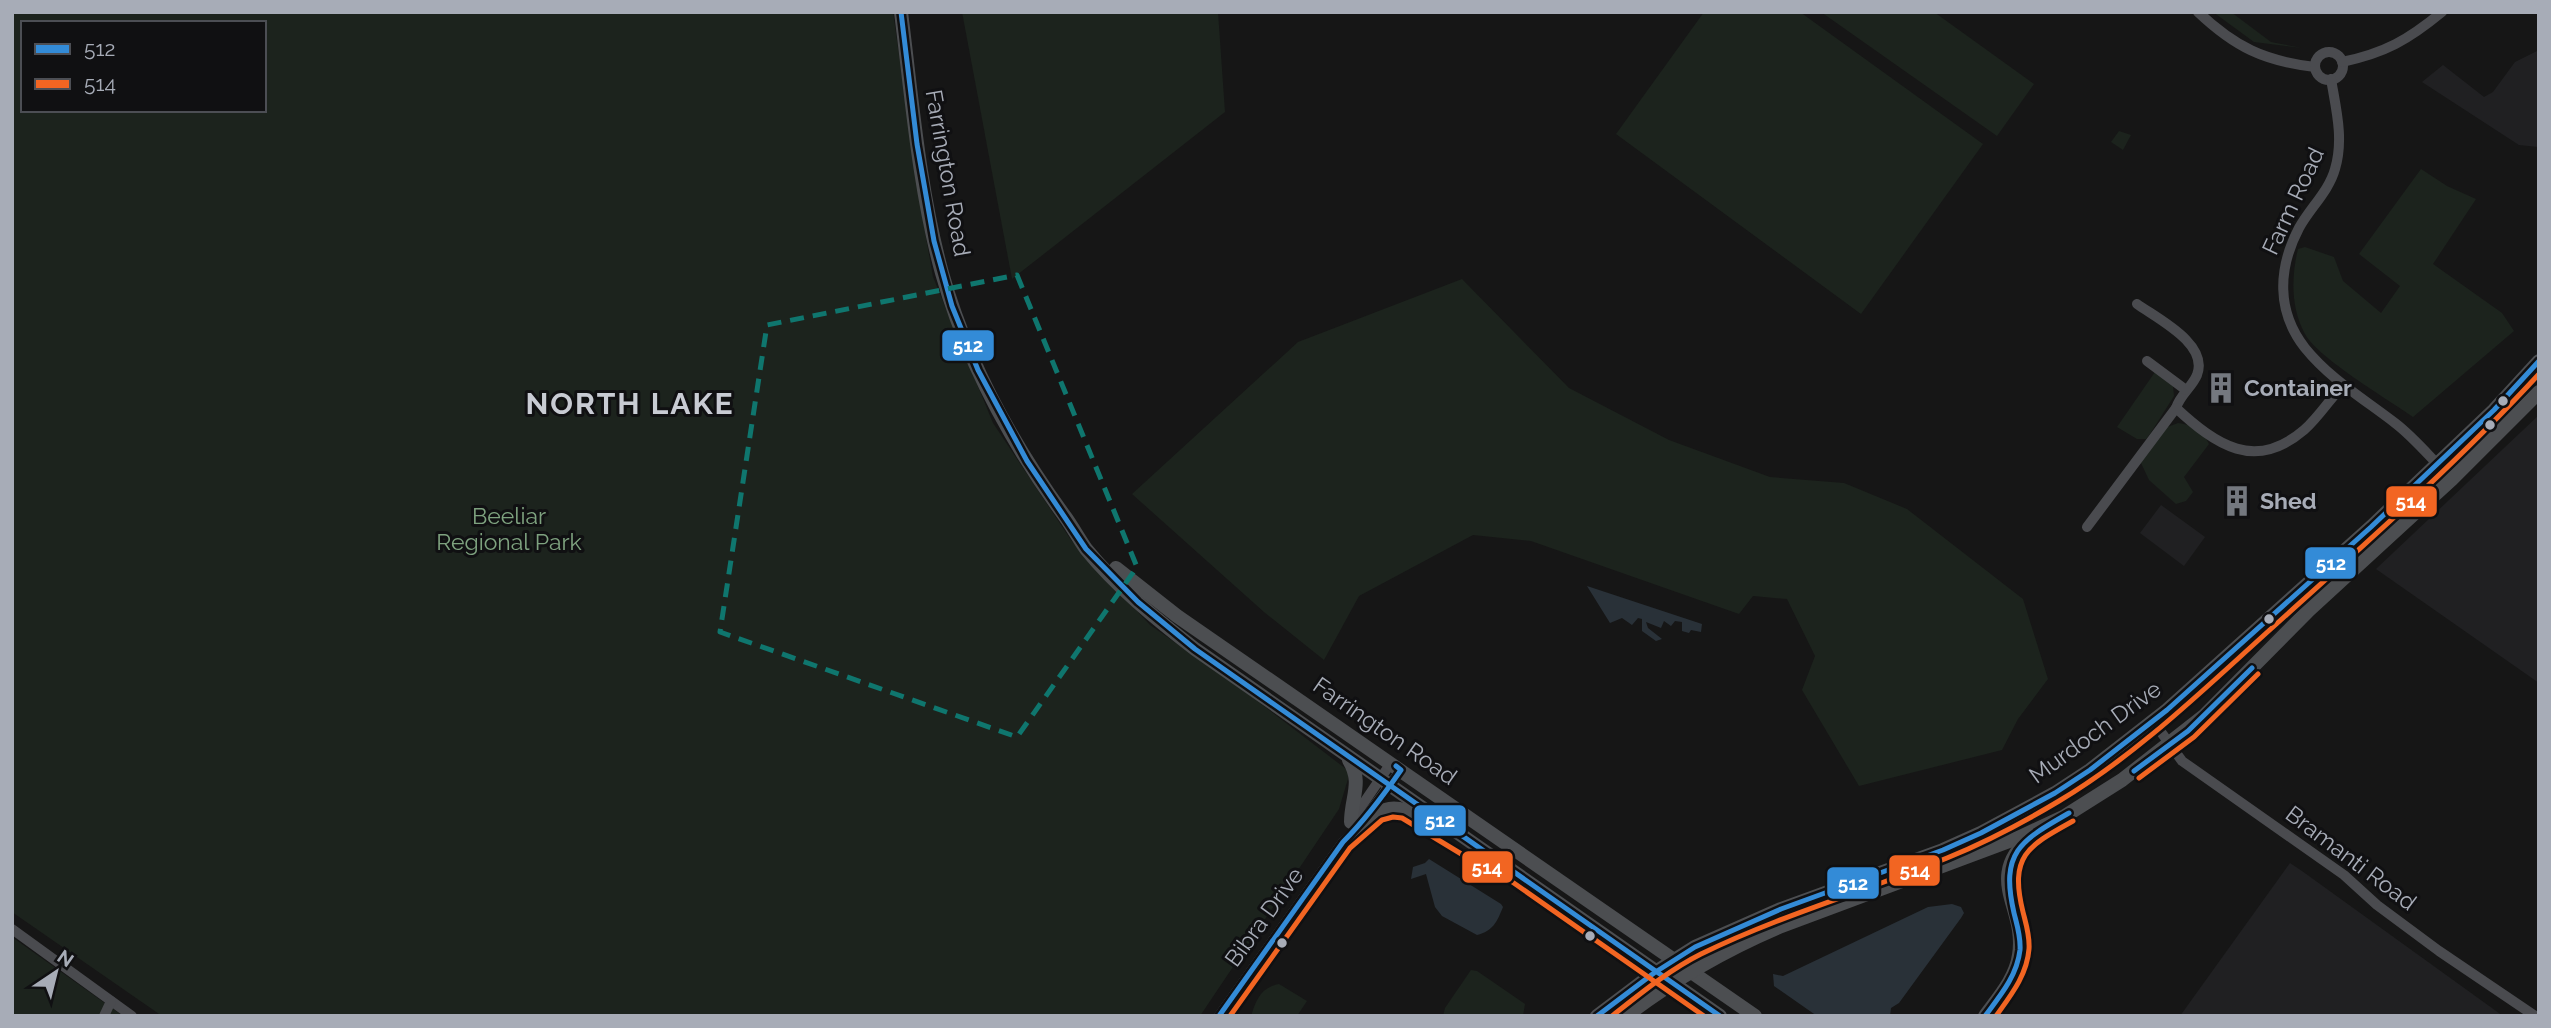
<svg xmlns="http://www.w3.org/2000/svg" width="2551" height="1028" font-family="Raleway,sans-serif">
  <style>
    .built { fill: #202022 }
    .green { fill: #1c231d; fill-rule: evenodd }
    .water { fill: #293138 }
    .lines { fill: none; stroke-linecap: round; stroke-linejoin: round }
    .minor { stroke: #4a4b4f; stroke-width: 10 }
    .major { stroke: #4c4e51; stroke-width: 14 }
    .bus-1-casing { stroke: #101012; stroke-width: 10 }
    .bus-2-casing { stroke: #101012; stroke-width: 10 }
    .bus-1 { stroke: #338bd7; stroke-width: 5 }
    .bus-2 { stroke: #f26522; stroke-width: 5 }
    .marked { fill: none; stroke: #0f766e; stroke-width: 5; stroke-dasharray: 14 9; stroke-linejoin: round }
    .bus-dot { fill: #a7acb7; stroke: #101012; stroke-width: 2.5 }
    .labels { text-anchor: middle; stroke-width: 6; stroke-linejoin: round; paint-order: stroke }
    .street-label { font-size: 23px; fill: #a7acb7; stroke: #101012 }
    .poi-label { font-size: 23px; font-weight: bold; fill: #a7acb7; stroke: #101012; text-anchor: start }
    .park-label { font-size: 23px; fill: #7ea27f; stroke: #101012 }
    .district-label { font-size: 30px; font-weight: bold; letter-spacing: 2px; fill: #c8cbd3; stroke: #101012 }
    .line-badge { stroke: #101012; stroke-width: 2.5 }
    .badge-label { font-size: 19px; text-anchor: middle; font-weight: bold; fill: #fff }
  </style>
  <rect width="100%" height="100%" fill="#161616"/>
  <g class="built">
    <polygon points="2539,50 2538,147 2519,145 2422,82 2443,65 2484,97 2493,92 2515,62"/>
    <polygon points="2539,415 2539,683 2376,569"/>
    <polygon points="2161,505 2205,537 2184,566 2140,533"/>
    <polygon points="2290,863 2302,871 2503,1016 2180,1016"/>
  </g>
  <g class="green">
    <path d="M 12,12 L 893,12 L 919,198 L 933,277 L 993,423 L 1071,540 L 1150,625 L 1243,690 L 1350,772 L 1339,809 L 1200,1016 L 162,1016 L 12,912 ZM 23,23 L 264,23 L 264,110 L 23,110 Z"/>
    <polygon points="962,12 1218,12 1225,112 1012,279"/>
    <polygon points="1704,12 1800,12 1983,144 1861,314 1616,134"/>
    <polygon points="1821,12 1934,12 2034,84 1997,136"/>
    <polygon points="2213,12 2231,12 2271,42 2302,48 2254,42"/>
    <polygon points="2119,131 2131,135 2123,150 2111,142"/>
    <path d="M 2421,169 L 2447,186 L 2476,199 L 2433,264 L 2502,313 L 2514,331 L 2413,417 C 2389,400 2318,358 2305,334 C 2291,309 2291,277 2298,249 L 2305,247 L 2334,257 L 2343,281 L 2381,313 L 2400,286 L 2359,254 Z"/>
    <polygon points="1462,279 1569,388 1669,440 1770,477 1844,483 1907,509 2023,599 2048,679 2018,719 2002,750 1859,786 1802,690 1815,656 1787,599 1753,596 1739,614 1531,541 1473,535 1359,596 1324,660 1264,612 1132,494 1298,342"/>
    <polygon points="2155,372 2173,386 2174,396 2150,434 2146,439 2137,439 2117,427"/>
    <path d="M 2178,423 C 2191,424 2204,432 2209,444 L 2184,477 L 2193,492 L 2186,501 L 2176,504 L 2149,480 L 2141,463 L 2142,457 L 2165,428 Z"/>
    <polygon points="12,937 123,1016 12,1016"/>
    <polygon points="1471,970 1477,971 1525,1004 1523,1016 1443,1016 1445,1008"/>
    <path d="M 1279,984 L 1307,1001 L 1297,1016 L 1251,1016 C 1256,1000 1261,987 1279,984 Z"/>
  </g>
  <g class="water">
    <polygon points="1587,586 1702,624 1701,632 1691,630 1689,633 1682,631 1682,622 1675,621 1671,626 1664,621 1661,628 1646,622 1648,628 1662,639 1656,641 1642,631 1642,619 1638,618 1632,625 1622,618 1610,623"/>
    <path d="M 1429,859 L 1501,904 L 1503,907 C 1497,922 1493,931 1477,935 L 1442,916 L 1435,907 L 1426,874 L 1411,879 L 1413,867 L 1425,863 Z"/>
    <polygon points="1952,904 1961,907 1964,913 1961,918 1899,1003 1891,1008 1890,1016 1817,1016 1774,986 1773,974 1783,976 1928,907"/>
  </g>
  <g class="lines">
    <g class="minor">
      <path d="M 2198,12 C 2235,47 2264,61 2315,67"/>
      <circle cx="2329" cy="66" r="14"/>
      <path d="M 2342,62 C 2385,53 2408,40 2442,12"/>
      <path d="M 2331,79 C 2336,109 2344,139 2335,169 C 2329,191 2310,208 2299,228 C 2278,268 2276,311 2305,348 C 2330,379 2364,399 2395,423 C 2416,439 2433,461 2452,479"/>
      <path d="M 2137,304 C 2158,319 2209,344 2197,375 C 2192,387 2180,395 2176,408 C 2216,445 2255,472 2304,430 C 2318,418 2330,399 2343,385"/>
      <polyline points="2147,361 2186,390"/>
      <polyline points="2087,527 2176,408"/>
      <polyline points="2153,721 2182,761 2344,875 2377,905 2439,951 2535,1016"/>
      <polyline points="1352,820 1391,763"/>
      <polyline points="12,929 132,1016"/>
      <polyline points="104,1016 111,1001"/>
      <polyline points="1219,1016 1343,842 1357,829 1401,770"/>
    </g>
    <g class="major">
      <path d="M 901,12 C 912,99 919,189 942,273 C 967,362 1012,444 1066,518 C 1073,528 1079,539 1086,549 C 1117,587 1156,619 1195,649 L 1720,1016"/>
      <polyline points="1116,568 1177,616 1755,1016"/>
      <path d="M 1349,760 C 1363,783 1351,797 1351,822"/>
      <path d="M 1357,829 C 1384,806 1394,801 1425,821"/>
      <polyline points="1597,1016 1654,973 1695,947 1781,909 1943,850 1981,833 2055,793 2090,770 2167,710 2371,527 2494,410 2539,361"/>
      <path d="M 1626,1016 C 1673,980 1725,950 1779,927 L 2020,837 L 2065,816 L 2122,780 L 2205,715 L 2309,610 L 2452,479 L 2539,392"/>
      <path d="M 1985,1016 C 1998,998 2016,978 2019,955 C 2027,906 1982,879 2032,835"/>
    </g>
    <defs>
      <g id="bus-1">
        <polyline points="901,12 917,144 934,241 952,306 978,370 1027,461 1086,549 1138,602 1195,649 1720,1016"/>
        <polyline points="2134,771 2188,731 2252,668"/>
        <path d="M 1219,1016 L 1343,842 C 1365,820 1383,796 1401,770 L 1396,766"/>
        <polyline points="1597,1016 1654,973 1695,947 1781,909 1943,850 1981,833 2055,793 2090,770 2167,710 2371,527 2494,410 2539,361"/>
        <path d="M 1985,1016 C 2000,996 2017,976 2020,950 C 2021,937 2017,925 2014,913 C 2000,852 2020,841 2069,813"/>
      </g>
      <g id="bus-2">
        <polyline points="2139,778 2194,737 2258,674"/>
        <polyline points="1230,1016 1350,848 1382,820 1393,817 1402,818 1463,855 1498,872 1704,1016"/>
        <path d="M 1612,1016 C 1640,994 1669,970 1701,954 C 1781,915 1866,891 1947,858 C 1986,842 2024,822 2059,801 C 2138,754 2205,688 2273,627 C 2364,545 2456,464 2539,374"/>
        <path d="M 1996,1016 C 2011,995 2027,975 2029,949 C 2030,936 2026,924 2023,912 C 2009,855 2028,846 2073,821"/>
      </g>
    </defs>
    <use href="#bus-1" class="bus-1-casing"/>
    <use href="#bus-2" class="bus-2-casing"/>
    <use href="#bus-1" class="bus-1"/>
    <use href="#bus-2" class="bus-2"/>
  </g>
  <path class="marked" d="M 1017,275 L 1137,567 L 1017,737 L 720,632 L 767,325 Z"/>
  <defs>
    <symbol id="building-bare" viewBox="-9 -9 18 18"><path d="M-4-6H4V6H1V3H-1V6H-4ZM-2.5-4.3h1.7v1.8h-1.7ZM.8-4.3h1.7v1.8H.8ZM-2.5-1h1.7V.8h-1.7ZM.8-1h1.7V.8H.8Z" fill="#74787f" stroke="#101012" stroke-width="2.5" paint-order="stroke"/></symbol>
  </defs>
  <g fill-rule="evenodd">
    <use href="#building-bare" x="2199" y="366" width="44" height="44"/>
    <use href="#building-bare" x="2215" y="479" width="44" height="44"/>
  </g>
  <g class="bus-dot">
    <circle cx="2503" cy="401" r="6"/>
    <circle cx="2490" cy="425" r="6"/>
    <circle cx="2269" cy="619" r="6"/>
    <circle cx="1590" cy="936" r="6"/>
    <circle cx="1282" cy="943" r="6"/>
  </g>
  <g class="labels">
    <g class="street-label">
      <text transform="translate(948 173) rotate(80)" y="8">Farrington Road</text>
      <text transform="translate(2293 201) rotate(-65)" y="8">Farm Road</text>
      <text transform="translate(1385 731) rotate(35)" y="8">Farrington Road</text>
      <text transform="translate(2095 732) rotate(-36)" y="8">Murdoch Drive</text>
      <text transform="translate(2351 858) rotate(37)" y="8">Bramanti Road</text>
      <text transform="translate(1264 917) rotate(-54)" y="8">Bibra Drive</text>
    </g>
    <g class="poi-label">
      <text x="2244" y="396">Container</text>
      <text x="2260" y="509">Shed</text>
    </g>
    <g class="park-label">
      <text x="509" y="524">Beeliar<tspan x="509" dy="26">Regional Park</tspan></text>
    </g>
    <g class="district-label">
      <text x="630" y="414">NORTH LAKE</text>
    </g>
  </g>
  <g class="line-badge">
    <rect x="941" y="329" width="54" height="33" rx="7" fill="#338bd7"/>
    <rect x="2385" y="485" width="53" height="33" rx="7" fill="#f26522"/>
    <rect x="2304" y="546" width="53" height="34" rx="7" fill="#338bd7"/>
    <rect x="1413" y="804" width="54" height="33" rx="7" fill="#338bd7"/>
    <rect x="1461" y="850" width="53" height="34" rx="7" fill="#f26522"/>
    <rect x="1888" y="854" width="53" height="33" rx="7" fill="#f26522"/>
    <rect x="1826" y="866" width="54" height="34" rx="7" fill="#338bd7"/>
  </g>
  <g class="badge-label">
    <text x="968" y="352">512</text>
    <text x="2411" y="508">514</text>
    <text x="2331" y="570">512</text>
    <text x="1440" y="827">512</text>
    <text x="1487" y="874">514</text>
    <text x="1915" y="877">514</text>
    <text x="1853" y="890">512</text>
  </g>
  <rect width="2551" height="1028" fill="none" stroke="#a7acb7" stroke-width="28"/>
  <rect x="21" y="21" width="245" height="91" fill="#101012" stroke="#4c4e54" stroke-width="2"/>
  <rect x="35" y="44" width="35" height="10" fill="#338bd7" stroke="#4c4e54" stroke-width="2"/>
  <text x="84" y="56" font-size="21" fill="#a7acb7">512</text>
  <rect x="35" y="79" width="35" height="10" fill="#f26522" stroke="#4c4e54" stroke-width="2"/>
  <text x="84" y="91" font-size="21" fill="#a7acb7">514</text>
  <g transform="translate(56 972) rotate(35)" stroke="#101012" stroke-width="5" paint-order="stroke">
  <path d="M0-5L12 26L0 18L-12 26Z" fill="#a7acb7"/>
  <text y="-10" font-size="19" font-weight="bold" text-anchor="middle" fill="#a7acb7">N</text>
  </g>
</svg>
